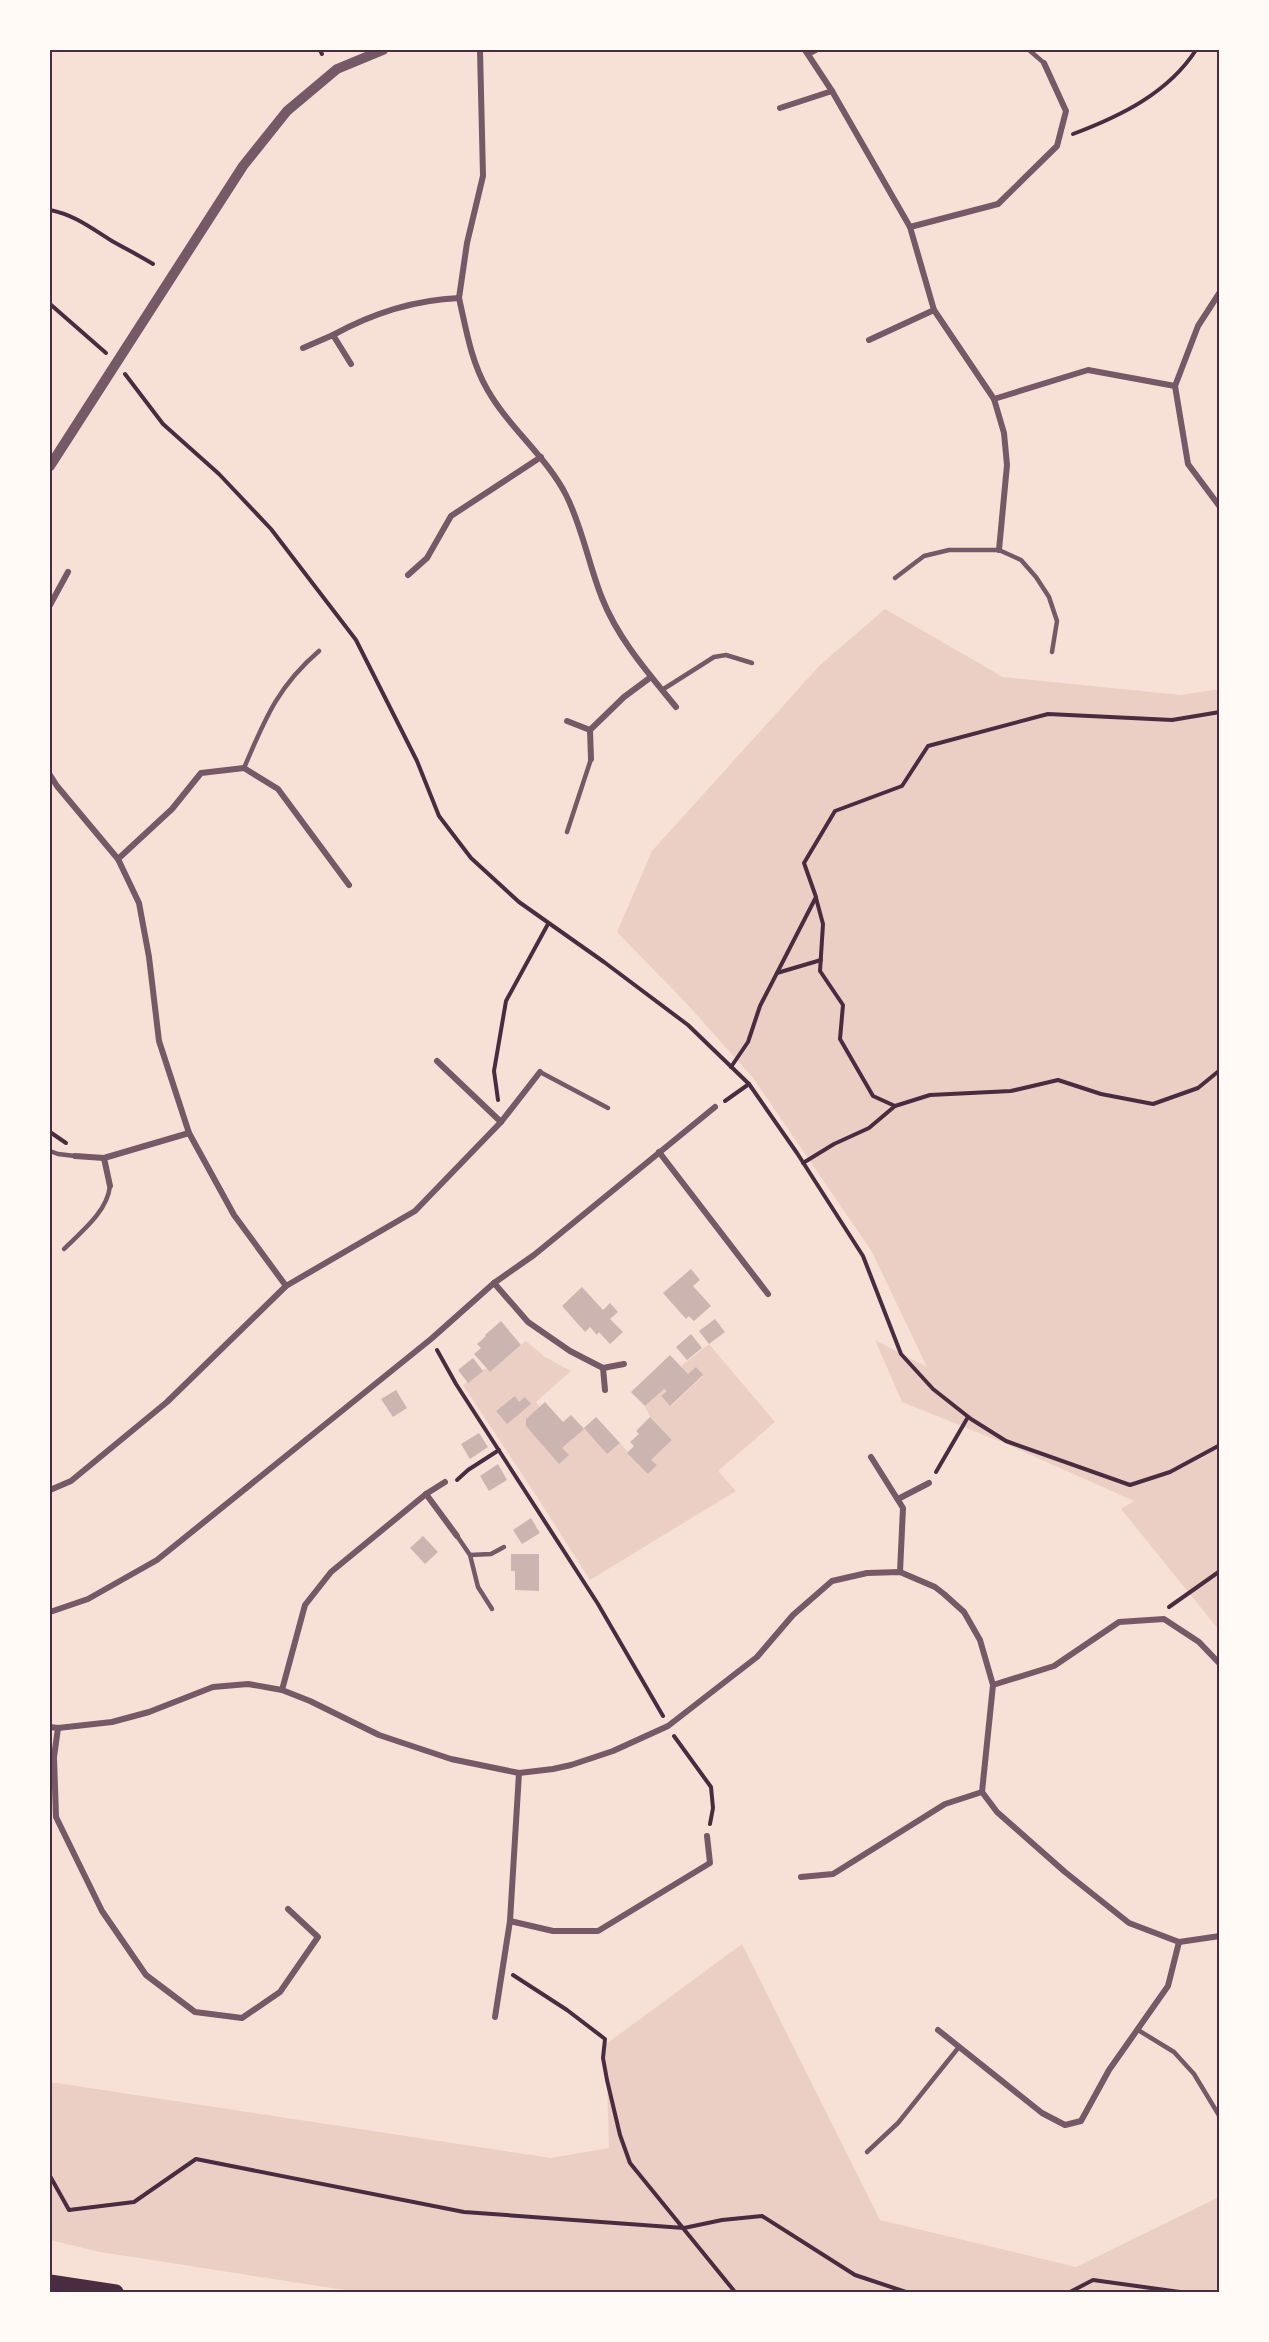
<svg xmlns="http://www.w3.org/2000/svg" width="1269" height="2342" font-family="Montserrat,sans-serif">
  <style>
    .green { fill: #ebcfc5 }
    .building { fill: #ccb4b1 }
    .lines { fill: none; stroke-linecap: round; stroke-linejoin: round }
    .path { stroke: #4a2c40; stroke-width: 4 }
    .service { stroke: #755966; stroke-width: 4.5 }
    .minor { stroke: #755966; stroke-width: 6 }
    .tertiary { stroke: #755966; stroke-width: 10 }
    .primary { stroke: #4a2c40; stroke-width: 15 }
    .neatline { fill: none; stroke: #4a2c40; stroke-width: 2 }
  </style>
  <rect width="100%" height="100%" fill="#f7e1d7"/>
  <g class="green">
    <polygon points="885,609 1003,677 1181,695 1219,689 1219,1630 1121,1509 1134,1501 1004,1443 902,1402 875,1340 927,1367 872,1252 754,1079 686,1003 617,932 652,851 820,665"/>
    <polygon points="526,1341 545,1357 571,1371 536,1402 540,1407 526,1419 526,1426 559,1463 562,1448 584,1428 607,1453 620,1443 648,1474 657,1465 651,1460 672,1440 650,1417 645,1406 664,1389 667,1391 661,1397 671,1406 703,1376 688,1374 681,1366 709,1344 775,1422 718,1471 736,1491 590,1580 539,1500 463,1385 486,1368 490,1372"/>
    <polygon points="742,1944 880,2220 1076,2267 1219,2197 1219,2292 357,2292 100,2252 50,2240 50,2082 551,2158 609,2148 607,2080 602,2047"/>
  </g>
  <g class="building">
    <polygon points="691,1269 700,1280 693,1286 711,1306 694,1321 689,1316 686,1319 663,1293"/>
    <polygon points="582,1287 603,1310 610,1303 618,1312 610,1319 623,1332 610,1344 599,1332 597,1335 590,1327 585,1332 562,1306"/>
    <polygon points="715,1319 725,1332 709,1344 699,1331"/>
    <polygon points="501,1321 521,1345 490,1372 474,1354 481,1348 477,1344 486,1336 485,1335"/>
    <polygon points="691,1334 702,1348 687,1360 676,1347"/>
    <polygon points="670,1355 688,1374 696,1367 703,1375 670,1406 661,1396 667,1391 664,1389 645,1406 631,1392"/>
    <polygon points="473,1358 483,1371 468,1383 458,1370"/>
    <polygon points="396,1390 407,1408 393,1417 381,1399"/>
    <polygon points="515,1396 519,1402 525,1397 531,1404 507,1424 496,1411"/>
    <polygon points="545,1402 563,1422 571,1415 584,1429 562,1448 569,1455 559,1464 526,1426 526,1419"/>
    <polygon points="596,1417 620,1443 607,1454 584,1428"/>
    <polygon points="650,1417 672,1440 651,1460 657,1465 648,1474 627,1453 634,1446 630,1442 639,1434 636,1431"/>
    <polygon points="479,1433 488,1447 470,1459 461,1444"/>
    <polygon points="498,1464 507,1480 489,1491 480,1476"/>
    <polygon points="531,1518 540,1533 522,1544 513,1530"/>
    <polygon points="423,1536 438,1552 425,1564 410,1548"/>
    <polygon points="511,1554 539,1554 539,1591 515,1590 515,1571 511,1571"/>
  </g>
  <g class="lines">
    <g class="path">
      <polyline points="320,50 322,54"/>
      <path d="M 1073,134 C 1121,116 1168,93 1196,50"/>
      <path d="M 50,210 C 75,215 91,228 112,241 C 126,249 140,256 153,264"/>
      <polyline points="50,304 106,353"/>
      <polyline points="125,374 163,424 219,474 271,529 356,640 417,761 439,816 471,858 519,902 604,962 688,1025 749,1084 797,1153 863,1256 901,1354 933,1389 971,1419 1006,1441 1130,1485 1170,1472 1220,1445"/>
      <polyline points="816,898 823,924 820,971 843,1005 840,1039 873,1096 895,1106 930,1095 1011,1091 1058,1080 1101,1094 1153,1104 1198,1088 1220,1070"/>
      <polyline points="777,973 821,960"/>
      <polyline points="731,1067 748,1042 760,1006 816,897 804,863 835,811 902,786 928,746 1048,714 1172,720 1220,712"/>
      <polyline points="498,1100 494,1071 506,1001 548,924"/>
      <polyline points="725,1101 749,1084"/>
      <polyline points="50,1132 66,1143"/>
      <polyline points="803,1163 834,1144 869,1128 895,1106"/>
      <polyline points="437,1350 456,1384 598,1604 663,1716"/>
      <polyline points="936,1472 968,1417"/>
      <polyline points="457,1480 468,1470 499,1450"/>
      <polyline points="1169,1607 1220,1571"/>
      <polyline points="674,1736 711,1787 713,1808 710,1824"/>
      <polyline points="513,1975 567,2010 605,2039 603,2058 607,2080 620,2135 630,2163 735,2292"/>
      <polyline points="50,2176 69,2210 134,2202 196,2159 464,2212 684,2228 722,2220 762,2216 855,2275 906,2292"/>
      <polyline points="1070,2292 1093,2280 1180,2292"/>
    </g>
    <g class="service">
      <polyline points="1029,50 1044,63"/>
      <polyline points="808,55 817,50"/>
      <polyline points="895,578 924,556 949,550 999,550 1021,560 1036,577 1049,597 1057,621 1052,652"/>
      <polyline points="662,690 714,657 726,655 752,663"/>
      <path d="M 244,768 C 265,719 278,686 319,651"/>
      <polyline points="567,832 591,759"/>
      <polyline points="540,1072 608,1108"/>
      <polyline points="50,1151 58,1154 75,1156"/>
      <path d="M 64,1249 C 82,1231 107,1212 110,1186"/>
      <polyline points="457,1536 470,1555 478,1587 492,1609"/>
      <polyline points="470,1555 491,1554 504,1547"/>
      <polyline points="1138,2030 1174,2052 1194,2074 1220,2117"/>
      <polyline points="867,2152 898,2123 959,2047"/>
    </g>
    <g class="minor">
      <polyline points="805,50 832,91"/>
      <polyline points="780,108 832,91 910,227"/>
      <polyline points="1220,292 1198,326 1175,386 1188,464 1220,507"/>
      <polyline points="459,298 467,243 483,176 480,50"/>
      <polyline points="934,310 910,227 998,204 1057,146 1066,111 1044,63"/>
      <path d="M 333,335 C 373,313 413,300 459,298 C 466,329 471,361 487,389 C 509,428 546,456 566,495 C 582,526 589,566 602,598 C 618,639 649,674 676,707"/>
      <polyline points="869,340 934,310 994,399 1004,433 1007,465 999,550"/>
      <polyline points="303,348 333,335 351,364"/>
      <polyline points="994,399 1088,370 1175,386"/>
      <polyline points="408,575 427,558 451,516 541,457"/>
      <polyline points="50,605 68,572"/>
      <polyline points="567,721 590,730 624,697 651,677"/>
      <polyline points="590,730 591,759"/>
      <polyline points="50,775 57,786 118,859 139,903 149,957 159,1041 189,1133 234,1215 286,1286"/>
      <polyline points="118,859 172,809 201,773 244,768 278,789 349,885"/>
      <polyline points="437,1061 501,1122 540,1072"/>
      <polyline points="659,1152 768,1294"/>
      <polyline points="75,1156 104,1158"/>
      <polyline points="110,1186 104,1158 189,1133"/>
      <polyline points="494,1283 528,1322 570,1351 603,1368 624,1364"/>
      <polyline points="603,1368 605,1390"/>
      <polyline points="871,1457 903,1508 900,1572"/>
      <polyline points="50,1490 71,1481 167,1402 286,1286 415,1211 501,1122"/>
      <polyline points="426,1494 445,1482"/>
      <polyline points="898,1499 929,1483"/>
      <polyline points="50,1612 88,1599 157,1560 431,1339 494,1283 534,1255 715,1107"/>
      <polyline points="993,1685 1054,1666 1119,1622 1164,1619 1199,1642 1220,1664"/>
      <polyline points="282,1690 305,1605 331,1572 426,1494 457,1536"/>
      <polyline points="50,1727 58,1728 112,1722 149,1712 213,1687 248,1684 282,1690 310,1701 379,1735 451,1759 519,1773 553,1769 571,1765 613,1751 668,1726 757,1657 793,1615 832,1581 867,1573 900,1572 935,1587 944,1594 964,1612 980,1640 993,1685 982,1792 997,1812 1065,1872 1129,1923 1179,1942 1220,1936"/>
      <polyline points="58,1728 54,1757 56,1817 102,1911 146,1975 195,2012 242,2018 280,1992 318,1937 288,1909"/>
      <polyline points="801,1877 833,1874 945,1804 982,1792"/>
      <polyline points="510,1921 519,1773"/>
      <polyline points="495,2017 510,1921 553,1931 598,1931 710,1863 707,1836"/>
      <polyline points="938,2030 1042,2113 1065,2125 1081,2121 1109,2070 1168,1986 1179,1942"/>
    </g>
    <polyline class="tertiary" points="50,466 243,166 287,111 337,69 383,50"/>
    <polyline class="primary" points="50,2282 116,2292"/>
  </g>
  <rect width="1269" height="2342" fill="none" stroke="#fffaf5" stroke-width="102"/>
  <rect x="51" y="51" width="1167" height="2240" class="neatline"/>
</svg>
